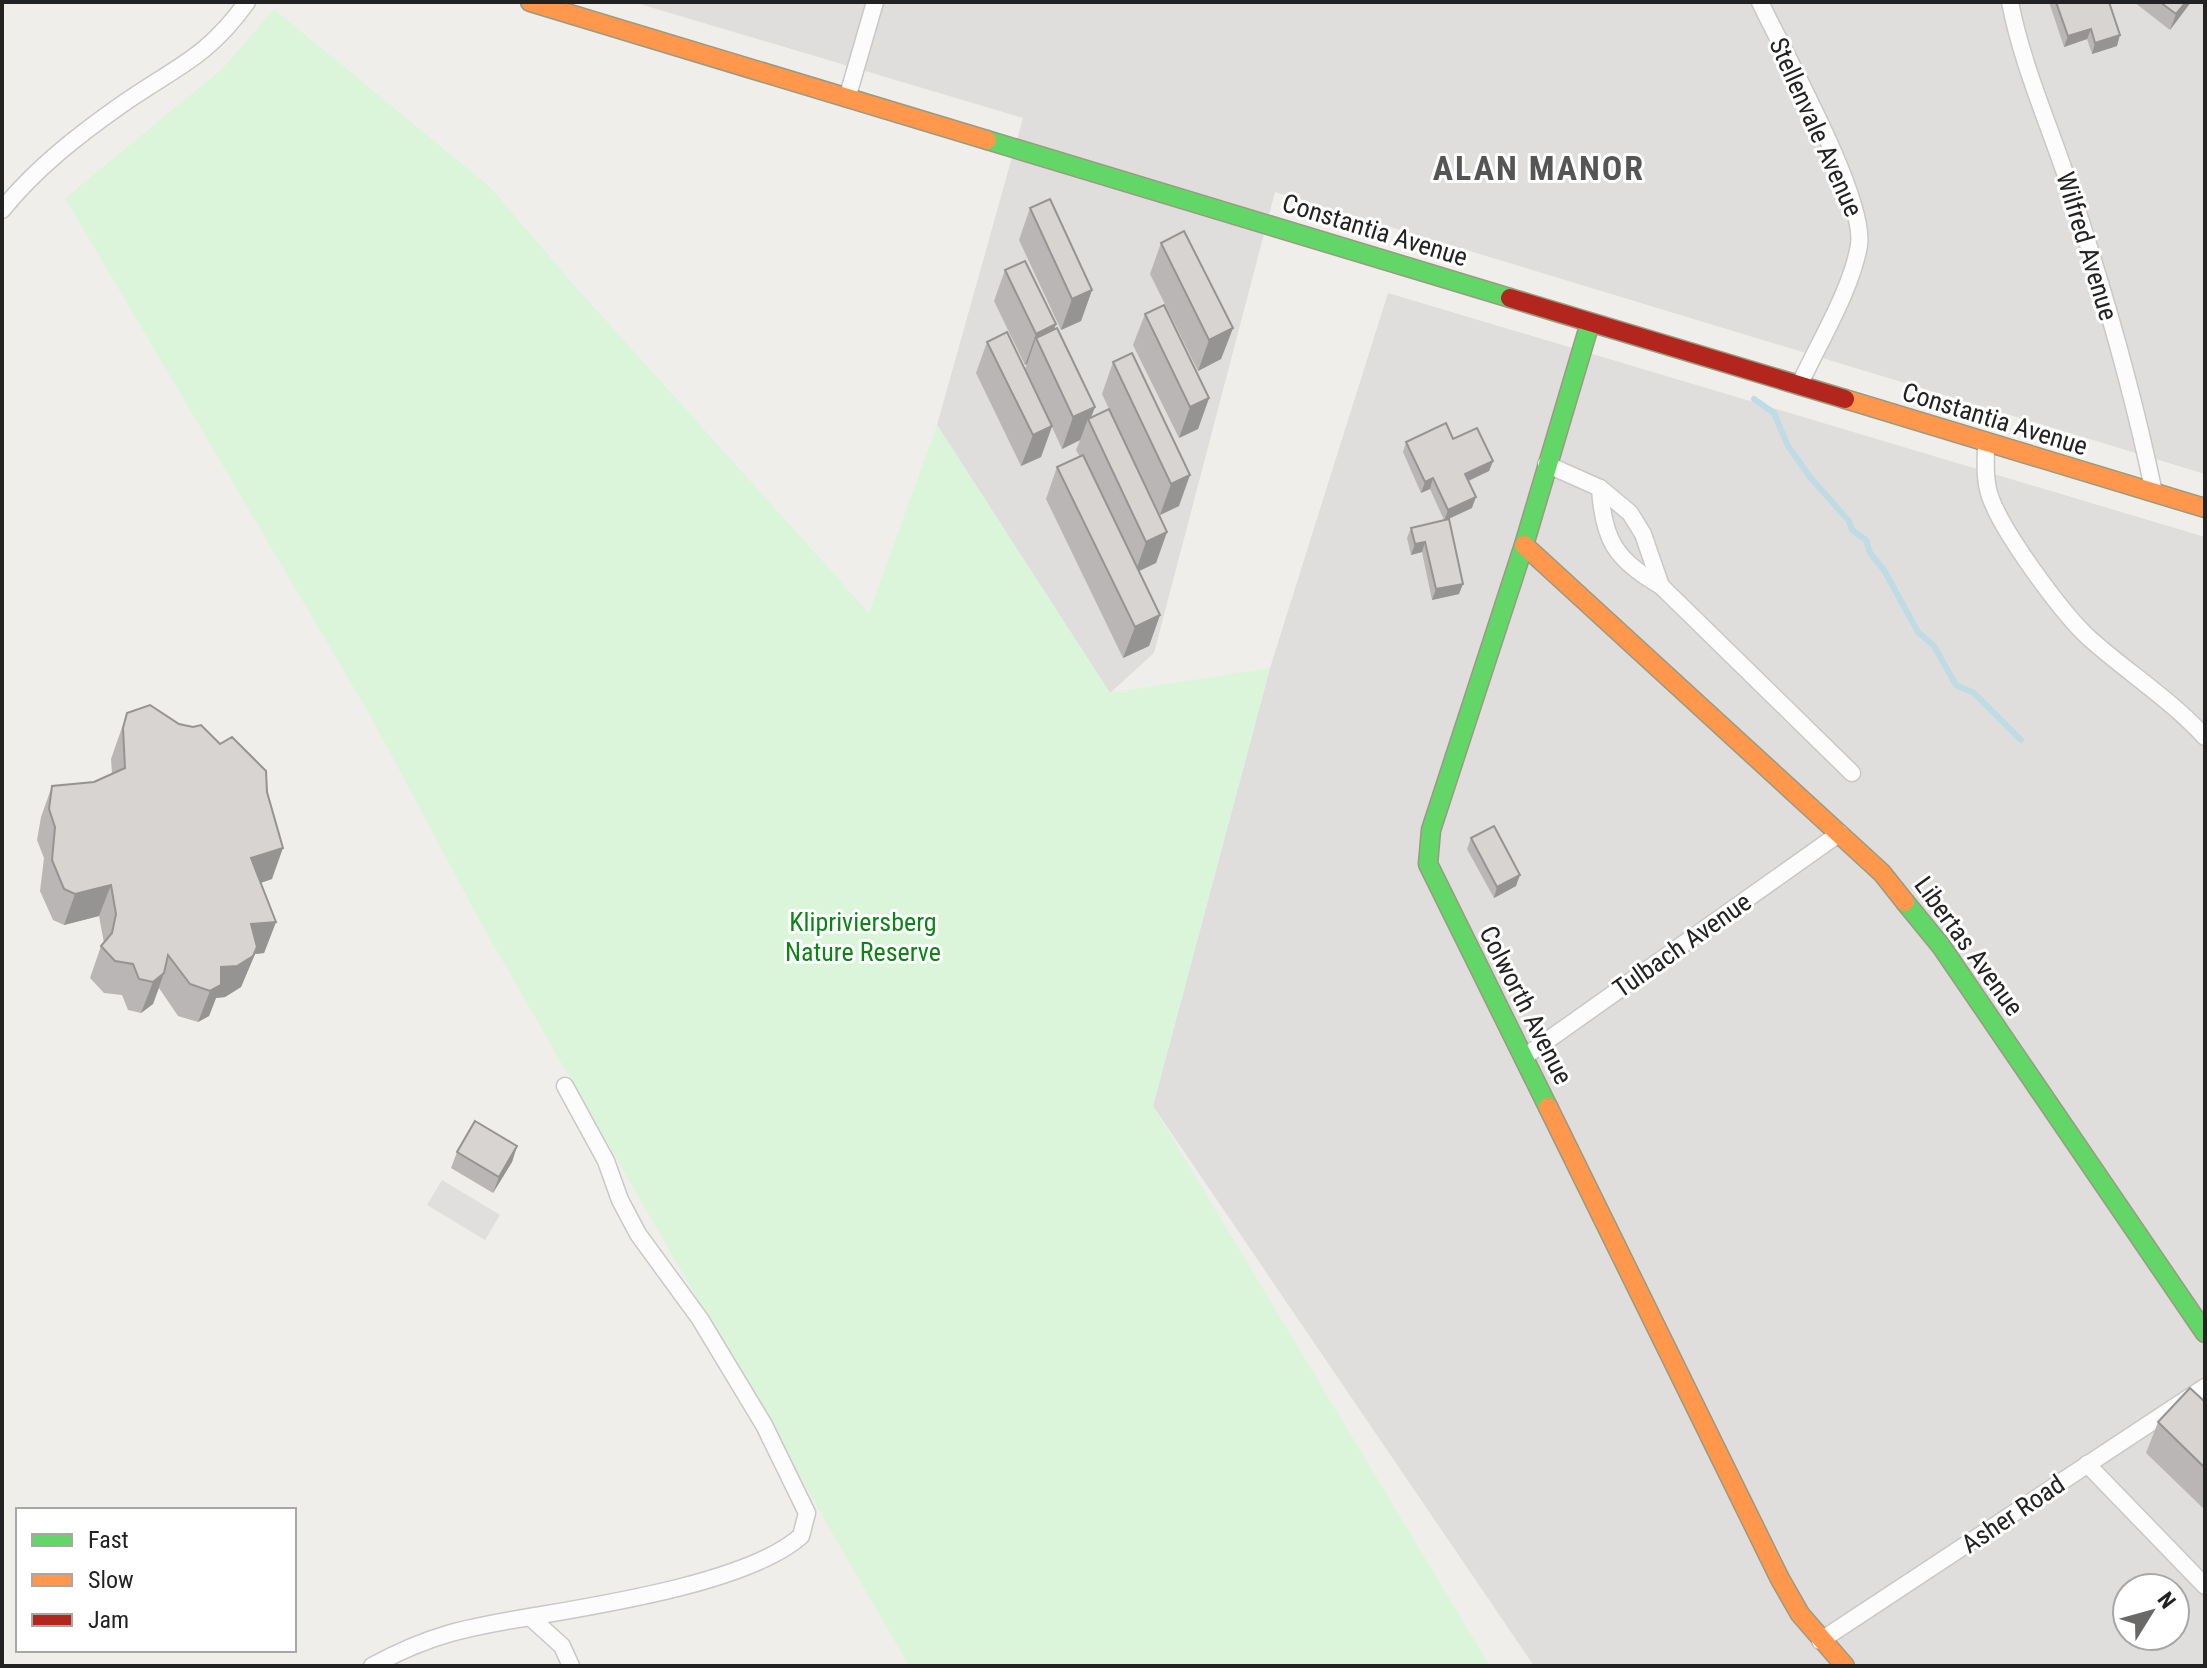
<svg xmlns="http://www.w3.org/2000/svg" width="2207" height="1668" font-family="'Roboto Condensed',sans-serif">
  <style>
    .residential { fill: #dfdedc; fill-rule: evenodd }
    .park { fill: #daf5da }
    .parking { fill: #e0dfde }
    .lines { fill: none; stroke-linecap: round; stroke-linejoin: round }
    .stream { stroke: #bfdbe3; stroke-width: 6 }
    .street-casing { stroke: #c9c8c7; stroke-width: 19 }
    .fast-casing { stroke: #999a82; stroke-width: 21 }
    .slow-casing { stroke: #999a82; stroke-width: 21 }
    .jam-casing { stroke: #999a82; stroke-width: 21 }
    .street { stroke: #fdfcfc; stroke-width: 16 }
    .fast { stroke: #63d668; stroke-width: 18 }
    .slow { stroke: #ff974d; stroke-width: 18 }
    .jam { stroke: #b3261e; stroke-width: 18 }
    .wall { fill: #b9b6b5 }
    .shaded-wall { fill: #969493 }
    .building { fill: #d7d4d2; stroke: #969493; stroke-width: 2 }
    .labels { text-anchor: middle; stroke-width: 6; stroke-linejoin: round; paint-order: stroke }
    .street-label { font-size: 26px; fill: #222; stroke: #fff }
    .park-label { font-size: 26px; fill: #0c8416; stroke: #fff }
    .district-label { font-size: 34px; font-weight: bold; letter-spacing: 2px; fill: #555; stroke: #fff }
  </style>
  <rect width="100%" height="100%" fill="#f0eeeb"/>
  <g class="residential">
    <polygon points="633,2 2205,2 2205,474 1275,192 1154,653 1110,693 937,425 1023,118"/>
    <path d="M 1388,293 L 2205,537 L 2205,1666 L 1534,1666 L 1153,1106 L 1270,668 ZM 2127,1588 L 2175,1588 L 2175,1636 L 2127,1636 Z"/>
  </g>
  <polygon class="park" points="274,9 490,187 574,285 869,613 937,425 1110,693 1270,668 1153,1106 1490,1666 909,1666 483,927 371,717 65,198 222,69"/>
  <polygon class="parking" points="442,1180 500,1215 485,1240 427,1205"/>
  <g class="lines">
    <polyline class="stream" points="1754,399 1774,413 1788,446 1810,477 1849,521 1852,530 1866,540 1870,553 1884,570 1918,632 1934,646 1956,685 1974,693 2021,740"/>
    <defs>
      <g id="street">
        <path d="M 1760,2 C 1783,51 1866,198 1859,245 C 1852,289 1818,344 1799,386"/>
        <path d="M 2010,2 C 2022,64 2048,122 2068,182 C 2102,284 2132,387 2154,493"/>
        <polyline points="848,95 875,2"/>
        <path d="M 2,210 C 35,169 77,136 121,105 C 175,67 206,59 247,2"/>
        <path d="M 1986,444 C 1986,461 1984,477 1989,493 C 1999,528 2061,612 2089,638 C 2127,672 2170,699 2205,737"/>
        <polyline points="1546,464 1600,488 1630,513 1643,534 1661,586 1852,773"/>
        <path d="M 1600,488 C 1603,539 1615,560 1661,586"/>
        <polyline points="1524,1057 1840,833"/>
        <polyline points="2087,1464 2205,1586"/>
        <path d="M 530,1617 C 600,1605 750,1582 801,1536 L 807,1513 L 764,1425 L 700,1319 L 638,1234 L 620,1200 L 606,1161 L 565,1086"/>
        <polyline points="1820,1641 2205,1387"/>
        <path d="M 372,1666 C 429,1635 467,1627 530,1617 L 562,1646 L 571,1666"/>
      </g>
      <g id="fast">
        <polyline points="987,140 1510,298"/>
        <polyline points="1905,902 1941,946 2205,1333"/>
        <polyline points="1548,1107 1428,864 1431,830 1524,545 1590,323"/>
      </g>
      <g id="slow">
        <polyline points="530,2 987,140"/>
        <polyline points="1845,399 2205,508"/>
        <polyline points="1524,545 1882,873 1905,902"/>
        <polyline points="1548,1107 1780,1579 1800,1614 1845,1666"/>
      </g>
      <polyline id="jam" points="1510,298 1845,399"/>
    </defs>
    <use href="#street" class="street-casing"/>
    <use href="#fast" class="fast-casing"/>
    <use href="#slow" class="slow-casing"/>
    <use href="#jam" class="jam-casing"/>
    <use href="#street" class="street"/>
    <use href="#fast" class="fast"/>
    <use href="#slow" class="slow"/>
    <use href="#jam" class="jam"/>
  </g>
  <g class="wall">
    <polygon points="2049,2 2109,2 2117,46 2092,54 2087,39 2064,47"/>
    <polygon points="2134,2 2191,2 2170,30"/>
    <polygon points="1030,208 1092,290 1081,321 1061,330 1019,240"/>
    <polygon points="1161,243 1233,328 1221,359 1198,371 1150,274"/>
    <polygon points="1005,270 1054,330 1095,407 1091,418 1167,532 1156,563 1139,571 1160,615 1149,646 1123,658 1046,499 1057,467 1080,457 1076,450 1080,440 1062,449 1052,427 1041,457 1021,466 976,373 987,342 1025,369 1027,364 1025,365 994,301"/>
    <polygon points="1145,314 1209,398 1198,429 1179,438 1133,345"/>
    <polygon points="1132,353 1179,506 1160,515 1102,394 1113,362"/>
    <polygon points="1453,439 1493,461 1489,471 1469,481 1472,508 1446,520 1459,594 1432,600 1422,552 1411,555 1407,538 1411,528 1444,520 1430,489 1421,493 1403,452 1406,442"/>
    <polygon points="127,713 267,792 272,879 260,883 276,922 264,953 255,954 241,987 225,997 216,998 209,1016 198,1022 178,1016 159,988 153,1004 141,1013 128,1010 122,995 104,993 90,978 101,946 104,943 99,916 64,925 53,920 40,891 44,858 37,840 41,817 52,786 94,782 112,774 111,759"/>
    <polygon points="1471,838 1516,886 1494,898 1467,849"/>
    <polygon points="517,1146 512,1162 493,1193 451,1168 457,1152"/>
    <polygon points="2205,1402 2205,1510 2146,1453 2158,1422"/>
  </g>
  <g class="shaded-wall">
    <polygon points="2186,2 2191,2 2170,30 2176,14"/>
    <polygon points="2091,29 2087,39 2064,47 2068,36"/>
    <polygon points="2120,35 2117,46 2092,54 2095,43"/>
    <polygon points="1092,290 1081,321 1061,330 1072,299"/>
    <polygon points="1056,324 1045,355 1036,338 1027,364 1025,365 1036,334"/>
    <polygon points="1233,328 1221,359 1198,371 1209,340"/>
    <polygon points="1209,398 1198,429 1179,438 1190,407"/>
    <polygon points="1095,407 1089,422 1088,419 1080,440 1062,449 1073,417"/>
    <polygon points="1052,426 1041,457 1021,466 1033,435"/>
    <polygon points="1493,461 1489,471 1461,484 1465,474"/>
    <polygon points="1190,475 1179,506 1160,515 1171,484"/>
    <polygon points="1433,478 1430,489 1421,493 1425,482"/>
    <polygon points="1476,497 1472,508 1444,521 1448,510"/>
    <polygon points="1167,532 1156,563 1135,573 1146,542"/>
    <polygon points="1425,542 1422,552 1411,555 1415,544"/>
    <polygon points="1463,584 1459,594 1432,600 1436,589"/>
    <polygon points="1160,615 1149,646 1123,658 1135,627"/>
    <polygon points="283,848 272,879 240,890 251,858"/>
    <polygon points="1520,875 1516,886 1494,898 1497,887"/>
    <polygon points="111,885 99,916 64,925 75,894"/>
    <polygon points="276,922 264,953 255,954 241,987 225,997 216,998 209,1016 198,1022 210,991 221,967 251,924"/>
    <polygon points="164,973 153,1004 141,1013 153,982"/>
    <polygon points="517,1146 512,1162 493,1193 499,1177"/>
  </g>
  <g class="building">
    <polygon points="2056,2 2109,2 2120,35 2095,43 2091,29 2068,36"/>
    <polygon points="2160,2 2186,2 2176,14"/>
    <polygon points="1050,199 1092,290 1072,299 1030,208"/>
    <polygon points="1184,231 1233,328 1209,340 1161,243"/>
    <polygon points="1025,261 1056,324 1036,334 1005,270"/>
    <polygon points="1164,305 1209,398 1190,407 1145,314"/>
    <polygon points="1057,328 1095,407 1073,417 1036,338"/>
    <polygon points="1007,332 1052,426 1033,435 987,342"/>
    <polygon points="1132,353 1190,475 1171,484 1113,362"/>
    <polygon points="1109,409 1167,532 1146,542 1088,419"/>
    <polygon points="1446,423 1453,439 1477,428 1493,461 1465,474 1476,497 1448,510 1433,478 1425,482 1406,442"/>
    <polygon points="1083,455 1160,615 1135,627 1057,467"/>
    <polygon points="1449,519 1463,584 1436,589 1425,542 1415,544 1411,528"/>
    <polygon points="150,705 179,724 193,727 201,725 220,744 232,737 266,771 267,792 283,848 251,858 276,922 251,924 257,947 253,956 237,966 221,967 221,985 210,991 190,984 168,955 164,973 153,982 139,979 133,964 115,961 101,946 112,933 116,914 111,885 75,894 64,889 52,860 55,827 49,809 52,786 94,782 125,768 123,728 127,713"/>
    <polygon points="1494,826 1520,875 1497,887 1471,838"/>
    <polygon points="475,1121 517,1146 499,1177 457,1152"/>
    <polygon points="2190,1388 2205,1402 2205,1468 2158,1422"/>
  </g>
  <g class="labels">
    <g class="street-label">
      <text transform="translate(1816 127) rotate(66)" y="9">Stellenvale Avenue</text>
      <text transform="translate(1375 230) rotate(17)" y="9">Constantia Avenue</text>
      <text transform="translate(2087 246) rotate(73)" y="9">Wilfred Avenue</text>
      <text transform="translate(1995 419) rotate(17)" y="9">Constantia Avenue</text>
      <text transform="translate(1682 945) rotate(-35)" y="9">Tulbach Avenue</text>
      <text transform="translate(1969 946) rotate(54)" y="9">Libertas Avenue</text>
      <text transform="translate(1526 1005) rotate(63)" y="9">Colworth Avenue</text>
      <text transform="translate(2013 1514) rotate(-34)" y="9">Asher Road</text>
    </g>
    <g class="park-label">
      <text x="863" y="931">Klipriviersberg<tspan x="863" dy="30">Nature Reserve</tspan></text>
    </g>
    <g class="district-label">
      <text x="1539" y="180">ALAN MANOR</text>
    </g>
  </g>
  <rect width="2207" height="1668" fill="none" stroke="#222222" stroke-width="8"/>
  <rect x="16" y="1508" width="280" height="144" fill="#ffffff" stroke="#a7a7a7" stroke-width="2"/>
  <rect x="32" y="1534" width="40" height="12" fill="#63d668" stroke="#a7a7a7" stroke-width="2"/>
  <text x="88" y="1548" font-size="24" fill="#222222">Fast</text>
  <rect x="32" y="1574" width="40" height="12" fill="#ff974d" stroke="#a7a7a7" stroke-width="2"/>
  <text x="88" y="1588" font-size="24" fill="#222222">Slow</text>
  <rect x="32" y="1614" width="40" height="12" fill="#b3261e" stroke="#a7a7a7" stroke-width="2"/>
  <text x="88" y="1628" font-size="24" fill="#222222">Jam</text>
  <g transform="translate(2151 1612) rotate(53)"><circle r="38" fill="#ffffff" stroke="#a7a7a7" stroke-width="2"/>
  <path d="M0-6L14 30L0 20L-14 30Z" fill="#6a6968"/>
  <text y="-12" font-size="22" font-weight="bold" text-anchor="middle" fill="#222222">N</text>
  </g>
</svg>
